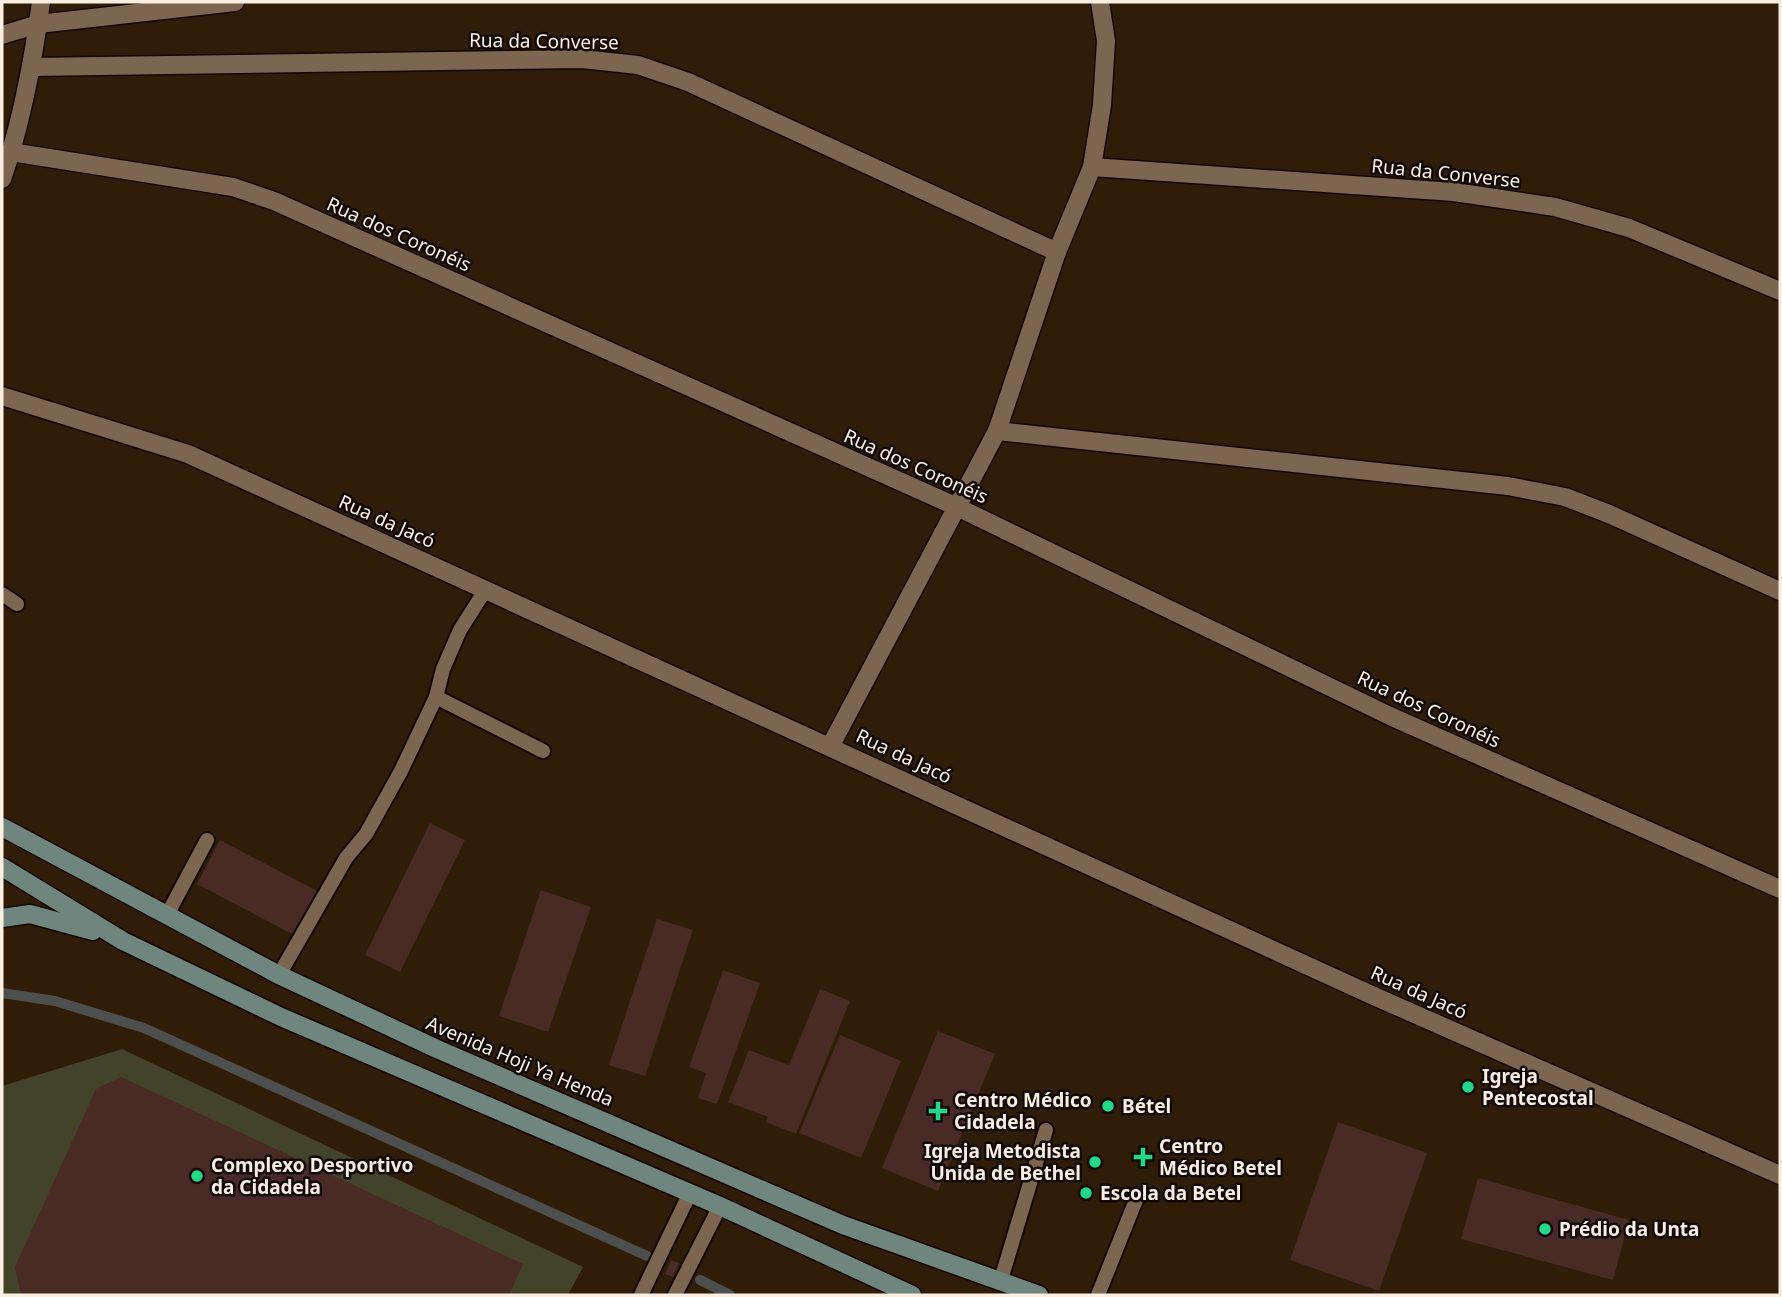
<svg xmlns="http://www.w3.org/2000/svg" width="1782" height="1297" font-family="'Noto Sans',sans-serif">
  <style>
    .green { fill: #424328 }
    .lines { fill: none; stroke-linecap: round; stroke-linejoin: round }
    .stream { stroke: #4c4f4e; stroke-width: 10 }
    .building { fill: #492a25 }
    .service-casing { stroke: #160600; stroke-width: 18 }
    .minor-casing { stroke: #160600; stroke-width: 21 }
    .tertiary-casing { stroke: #160600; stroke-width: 21 }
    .secondary-casing { stroke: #160600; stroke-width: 21 }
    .service { stroke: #7c664f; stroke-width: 14 }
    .minor { stroke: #7c664f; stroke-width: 18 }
    .tertiary { stroke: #7c664f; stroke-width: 18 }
    .secondary { stroke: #6f857e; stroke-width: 18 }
    .poi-dot { fill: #20d887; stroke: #110903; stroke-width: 2.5 }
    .labels { text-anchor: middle; stroke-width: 5; stroke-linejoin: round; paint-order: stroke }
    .street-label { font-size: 19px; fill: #fcefe2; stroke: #110903 }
    .poi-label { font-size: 19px; font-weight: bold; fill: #fcefe2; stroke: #110903; text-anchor: start }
  </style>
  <rect width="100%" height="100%" fill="#2f1d07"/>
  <polygon class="green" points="122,1049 583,1267 568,1295 2,1295 2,1086"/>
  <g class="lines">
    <g class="stream">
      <polyline points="2,993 55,1001 144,1028 647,1256"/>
      <polyline points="700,1280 730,1295"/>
    </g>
  </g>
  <g class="building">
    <polygon points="430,823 465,840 400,972 365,955"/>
    <polygon points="220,840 321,893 298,937 197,884"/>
    <polygon points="541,890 591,907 548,1032 499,1016"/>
    <polygon points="657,919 693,930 645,1076 609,1065"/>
    <polygon points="723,970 760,983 717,1104 698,1098 706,1073 689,1067"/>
    <polygon points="820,989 850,1001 796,1134 766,1122 768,1117 728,1102 749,1050 789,1065"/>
    <polygon points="938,1031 995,1054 938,1191 882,1168"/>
    <polygon points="840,1035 901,1061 861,1158 799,1133"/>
    <polygon points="121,1077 523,1264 509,1295 21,1295 15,1267 96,1089"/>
    <polygon points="1338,1122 1427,1153 1379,1291 1290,1260"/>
    <polygon points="1478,1178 1629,1220 1613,1280 1461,1239"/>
    <polygon points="671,1260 679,1263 673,1277 665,1274"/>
  </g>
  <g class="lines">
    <defs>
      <g id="service">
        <polyline points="2,594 17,604"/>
        <polyline points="436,697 543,751"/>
        <polyline points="167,915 207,840"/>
        <polyline points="279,975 346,858 366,834 401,771 436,697 443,669 460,630 486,589"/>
        <polyline points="1000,1283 1046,1130"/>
        <polyline points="641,1295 690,1193"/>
        <polyline points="675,1295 720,1206"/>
        <polyline points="1098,1295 1138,1195"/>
      </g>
      <g id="minor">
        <polyline points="2,35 38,24 235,2"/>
        <polyline points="31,67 582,59 638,65 688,82 1057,252"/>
        <polyline points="11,152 233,187 274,201 955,506 1392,717 1780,889"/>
        <polyline points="1092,167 1454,192 1555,207 1629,228 1780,291"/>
        <polyline points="2,396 188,454 1376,997 1780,1175"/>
        <polyline points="997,431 1508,486 1565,497 1609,514 1780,591"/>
        <polyline points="831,745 997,431 1057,252 1092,167 1102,105 1106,41 1100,2"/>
      </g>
      <path id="tertiary" d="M 2,179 C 22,122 33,62 41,2"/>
      <g id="secondary">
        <polyline points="2,827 279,975 437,1049 843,1225 1039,1295"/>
        <polyline points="2,867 123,941 281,1017 720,1206 912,1295"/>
        <polyline points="2,918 30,914 93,931"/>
      </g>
    </defs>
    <use href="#service" class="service-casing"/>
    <use href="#minor" class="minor-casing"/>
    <use href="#tertiary" class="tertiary-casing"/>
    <use href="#secondary" class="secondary-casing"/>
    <use href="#service" class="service"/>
    <use href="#minor" class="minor"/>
    <use href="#tertiary" class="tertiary"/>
    <use href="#secondary" class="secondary"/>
  </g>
  <g class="poi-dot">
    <circle cx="1468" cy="1087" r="7"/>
    <circle cx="1108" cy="1106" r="7"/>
    <path d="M934.5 1100.5h7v7h7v7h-7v7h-7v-7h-7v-7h7z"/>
    <path d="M1139.5 1146.5h7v7h7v7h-7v7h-7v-7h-7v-7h7z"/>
    <circle cx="1095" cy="1162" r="7"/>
    <circle cx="197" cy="1176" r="7"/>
    <circle cx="1086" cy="1193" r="7"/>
    <circle cx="1545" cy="1229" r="7"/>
  </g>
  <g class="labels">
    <g class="street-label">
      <text transform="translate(544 41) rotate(1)" y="7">Rua da Converse</text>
      <text transform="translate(1446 173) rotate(6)" y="7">Rua da Converse</text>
      <text transform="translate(399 234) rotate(24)" y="7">Rua dos Coronéis</text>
      <text transform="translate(916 466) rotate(24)" y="7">Rua dos Coronéis</text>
      <text transform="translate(387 521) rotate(24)" y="7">Rua da Jacó</text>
      <text transform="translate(1429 709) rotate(25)" y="7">Rua dos Coronéis</text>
      <text transform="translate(904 756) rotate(25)" y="7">Rua da Jacó</text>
      <text transform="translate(1419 992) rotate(24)" y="7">Rua da Jacó</text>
      <text transform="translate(520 1061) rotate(23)" y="7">Avenida Hoji Ya Henda</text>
    </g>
    <g class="poi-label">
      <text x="1482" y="1083">Igreja<tspan x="1482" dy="22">Pentecostal</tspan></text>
      <text x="954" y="1107">Centro Médico<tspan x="954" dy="22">Cidadela</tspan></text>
      <text x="1122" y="1113">Bétel</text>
      <text x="1159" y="1153">Centro<tspan x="1159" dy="22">Médico Betel</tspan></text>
      <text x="1081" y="1158" text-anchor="end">Igreja Metodista<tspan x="1081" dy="22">Unida de Bethel</tspan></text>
      <text x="211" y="1172">Complexo Desportivo<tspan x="211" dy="22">da Cidadela</tspan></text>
      <text x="1100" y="1200">Escola da Betel</text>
      <text x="1559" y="1236">Prédio da Unta</text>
    </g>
  </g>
  <rect width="1782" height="1297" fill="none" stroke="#fcefe2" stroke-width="7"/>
</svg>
